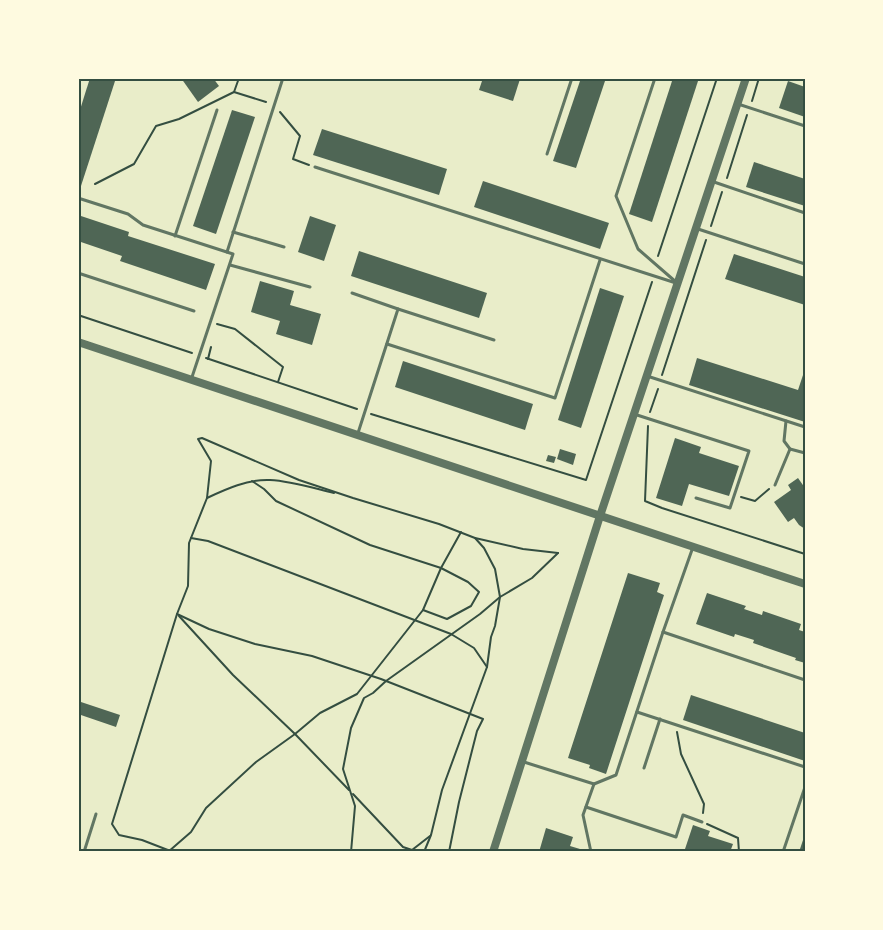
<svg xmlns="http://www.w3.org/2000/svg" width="883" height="930" font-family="Overpass,sans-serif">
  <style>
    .building { fill: #4f6655 }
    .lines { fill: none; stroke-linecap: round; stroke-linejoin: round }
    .path { stroke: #344e41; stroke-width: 2 }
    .service { stroke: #617663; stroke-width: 3 }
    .tertiary { stroke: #617663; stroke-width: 8 }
    .neatline { fill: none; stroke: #344e41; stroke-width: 2 }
  </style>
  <rect width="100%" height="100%" fill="#e9edc9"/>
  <g class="building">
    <polygon points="90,78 116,78 80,189 78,189 78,116"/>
    <polygon points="181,78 213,78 219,86 198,102"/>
    <polygon points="483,78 516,78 520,79 513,101 479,90"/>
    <polygon points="581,78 606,78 576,168 553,161"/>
    <polygon points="673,78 699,78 652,222 629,214"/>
    <polygon points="788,81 805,87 805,117 779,108"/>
    <polygon points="232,110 255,117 216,234 193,226"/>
    <polygon points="322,129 447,169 439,195 313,155"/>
    <polygon points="754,162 805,179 805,206 746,187"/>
    <polygon points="483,181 609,223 600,249 474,207"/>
    <polygon points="78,215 129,232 128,236 215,264 206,290 120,261 122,256 78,241"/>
    <polygon points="310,216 336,225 324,261 298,252"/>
    <polygon points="359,251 487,293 479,318 351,276"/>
    <polygon points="734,254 805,277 805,305 725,279"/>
    <polygon points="260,281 294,291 290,305 321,314 312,345 276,334 280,321 251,312"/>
    <polygon points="600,288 624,296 581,428 558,420"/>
    <polygon points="697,358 798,390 805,369 805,422 689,385"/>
    <polygon points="403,361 533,404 525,430 395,387"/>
    <polygon points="675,438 701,447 699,453 739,466 729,496 689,484 682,506 656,498"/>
    <polygon points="560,449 576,454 573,465 557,459"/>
    <polygon points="548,455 556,457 554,463 546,461"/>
    <polygon points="798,478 805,488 805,529 799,525 794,518 788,522 774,502 791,490 788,485"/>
    <polygon points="628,573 660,583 657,592 664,595 606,774 589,768 590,765 568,758"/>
    <polygon points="707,593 746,606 744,609 762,615 763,611 801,624 799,630 805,632 805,663 795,660 796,658 753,643 754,640 735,634 734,637 696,624"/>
    <polygon points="691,695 805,733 805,761 683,720"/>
    <polygon points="78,701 120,715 116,727 78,714"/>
    <polygon points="693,825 710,831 708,836 733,844 730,852 684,852"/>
    <polygon points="546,828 573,837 570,846 580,849 578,852 539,852"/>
    <polygon points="805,834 805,852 799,852"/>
  </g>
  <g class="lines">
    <g class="path">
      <polyline points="234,92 266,102"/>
      <polyline points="752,101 759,78"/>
      <polyline points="280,112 300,136 293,159 309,165"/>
      <polyline points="727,178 747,115"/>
      <polyline points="95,184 134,164 156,126 179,119 234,92 239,78"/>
      <polyline points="711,226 722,192"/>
      <polyline points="658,256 717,78"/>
      <polyline points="78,315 192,353"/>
      <polyline points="217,324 235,329 283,367 278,382"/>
      <polyline points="206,358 357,409"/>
      <polyline points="208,359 211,347"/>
      <polyline points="662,375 706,240"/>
      <polyline points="650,412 658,389"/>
      <polyline points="371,414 586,480 652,282"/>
      <polyline points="648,426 645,501 662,508 805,554"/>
      <polyline points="252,481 264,489 276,501 370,545 441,568 468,582 479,592 471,606 447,619 423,610"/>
      <polyline points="741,497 755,501 769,489"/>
      <path d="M 207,498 C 226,489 248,479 270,480 C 291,481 313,488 334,493"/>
      <polyline points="191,538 208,541 451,634 474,648 487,667"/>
      <polyline points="475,538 523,549 558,553"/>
      <polyline points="177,614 209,629 255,644 312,656 381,679 483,719 477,731 459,802 449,852"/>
      <polyline points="179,616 233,675 295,734 349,790"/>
      <polyline points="677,732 681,754 704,804 703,813"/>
      <polyline points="353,794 403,847 412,850 430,836"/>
      <polyline points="707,824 738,838 739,852"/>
      <polyline points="168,852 191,832 206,808 256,762 295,734 320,713 357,694 423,610 441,568 461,532"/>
      <polyline points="173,852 142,840 119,835 112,824 177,614 188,586 189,543 207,498 211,461 198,439 202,438 299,480 353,498 439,524 475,538 484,548 495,569 500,597 495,626 491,637 487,667 442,790 431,835 424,852"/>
      <polyline points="351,852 355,806 343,769 351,728 364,698 373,693 386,681 480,614 500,597 532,578 558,553"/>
    </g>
    <g class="service">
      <polyline points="655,78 616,196 638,249 676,282"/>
      <polyline points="78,81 79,78"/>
      <polyline points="738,104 805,126"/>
      <polyline points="547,154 572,78"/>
      <polyline points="315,167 676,283"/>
      <polyline points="714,182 805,213"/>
      <polyline points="78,198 128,214 143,225 233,254 192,377"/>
      <polyline points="698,229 805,264"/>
      <polyline points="233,232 284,247"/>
      <polyline points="175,236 217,110"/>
      <polyline points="227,252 282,81"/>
      <polyline points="230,265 310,287"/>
      <polyline points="78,273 194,311"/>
      <polyline points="352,293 398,309 358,433"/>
      <polyline points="398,309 494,340"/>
      <polyline points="387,344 555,398 600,260"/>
      <polyline points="647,376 805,427"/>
      <polyline points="637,415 749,451 730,508 696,498"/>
      <polyline points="786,421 784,441 790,449 805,453"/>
      <polyline points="775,485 790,449"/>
      <polyline points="663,632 805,680"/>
      <polyline points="637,712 805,767"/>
      <polyline points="524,762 594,784 616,775 663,632 693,547"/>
      <polyline points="644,768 660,719"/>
      <polyline points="586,807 676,837 683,815 702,822"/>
      <polyline points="84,852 96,814"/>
      <polyline points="591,852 583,815 594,784"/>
      <polyline points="783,852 805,787"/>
    </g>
    <g class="tertiary">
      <polyline points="78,342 805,584"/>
      <polyline points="493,852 600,516 746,78"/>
    </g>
  </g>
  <rect width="883" height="930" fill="none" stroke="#fefae0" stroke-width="159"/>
  <rect x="80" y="80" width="724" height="770" class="neatline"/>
</svg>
